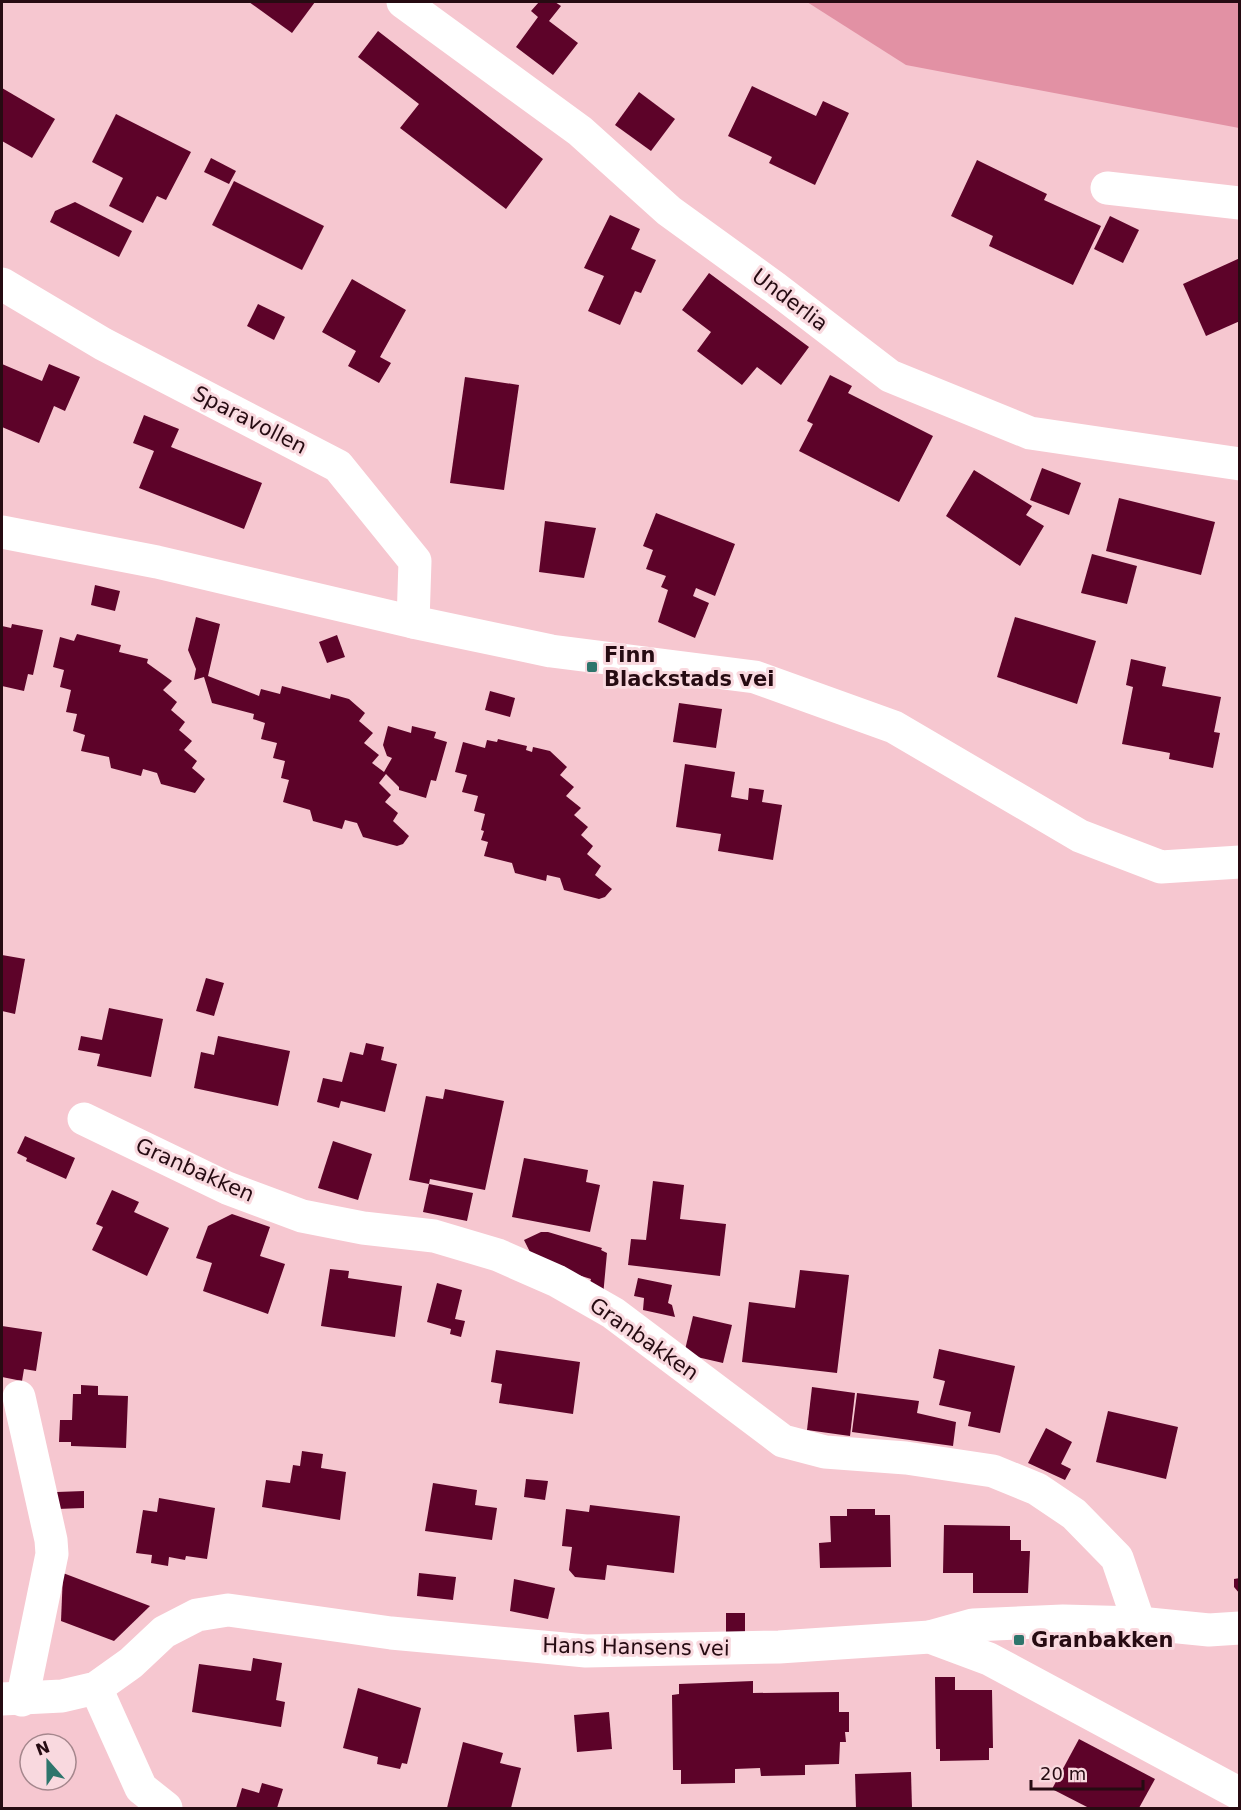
<svg xmlns="http://www.w3.org/2000/svg" width="1241" height="1810" font-family="'DejaVu Sans',sans-serif">
  <style>
    .green { fill: #e291a4 }
    .building { fill: #5d0329 }
    .lines { fill: none; stroke-linecap: round; stroke-linejoin: round }
    .minor { stroke: #fff; stroke-width: 33 }
    .major { stroke: #fff; stroke-width: 33 }
    .poi-dot { fill: #2e756c; stroke: #f9d9df; stroke-width: 2 }
    .labels { text-anchor: middle; stroke-width: 6; stroke-linejoin: round; paint-order: stroke }
    .street-label { font-size: 21px; fill: #260b12; stroke: #f9d9df }
    .poi-label { font-size: 21px; font-weight: bold; fill: #260b12; stroke: #f9d9df; text-anchor: start }
  </style>
  <rect width="100%" height="100%" fill="#f6c7d0"/>
  <polygon class="green" points="807,2 1239,2 1239,128 906,65"/>
  <g class="building">
    <polygon points="249,2 315,2 292,33"/>
    <polygon points="539,2 555,2 561,6 549,21 578,43 553,75 516,47 538,17 531,11"/>
    <polygon points="378,31 543,159 506,209 400,128 419,104 358,57"/>
    <polygon points="752,86 816,116 823,101 849,113 815,185 769,163 772,157 728,136"/>
    <polygon points="2,88 55,119 32,158 2,141"/>
    <polygon points="639,92 675,119 651,151 615,125"/>
    <polygon points="116,114 191,152 166,200 157,196 143,223 109,206 123,178 92,162"/>
    <polygon points="211,158 236,171 229,184 204,172"/>
    <polygon points="977,160 1047,194 1044,200 1101,226 1073,285 989,246 993,236 951,216"/>
    <polygon points="234,181 324,226 302,270 212,225"/>
    <polygon points="75,202 132,231 119,257 50,222 55,211"/>
    <polygon points="610,215 640,229 631,249 656,260 641,293 635,291 620,325 588,311 604,276 584,268"/>
    <polygon points="1110,216 1139,230 1123,263 1094,249"/>
    <polygon points="1240,258 1240,321 1206,336 1183,284"/>
    <polygon points="709,273 809,347 781,385 757,367 742,385 697,351 711,332 682,310"/>
    <polygon points="352,279 406,310 380,357 391,363 379,383 348,366 356,351 322,332"/>
    <polygon points="258,304 285,317 274,340 247,326"/>
    <polygon points="2,364 42,381 49,364 80,377 65,411 54,406 39,443 2,427"/>
    <polygon points="830,375 852,386 848,393 933,436 899,502 799,451 813,424 807,421"/>
    <polygon points="465,377 519,385 504,490 450,483"/>
    <polygon points="144,415 179,429 171,447 262,483 244,529 139,488 154,451 133,443"/>
    <polygon points="1042,468 1081,483 1069,515 1030,500"/>
    <polygon points="974,470 1032,506 1026,515 1044,526 1020,566 946,516"/>
    <polygon points="1119,498 1215,522 1201,575 1106,551"/>
    <polygon points="656,513 735,544 715,596 696,588 693,596 709,603 695,638 658,622 668,590 661,587 666,576 646,569 653,550 643,546"/>
    <polygon points="545,521 596,528 584,578 539,572"/>
    <polygon points="1092,554 1137,566 1127,604 1081,593"/>
    <polygon points="95,585 120,591 115,611 91,605"/>
    <polygon points="196,617 220,624 208,676 259,696 261,689 280,694 282,686 330,699 331,694 349,699 365,713 359,721 373,733 364,743 379,755 372,763 384,772 392,758 387,756 383,745 388,726 411,733 412,726 436,732 434,738 447,742 436,781 431,780 426,798 399,790 399,787 386,774 379,783 391,795 385,802 398,813 393,821 409,836 403,844 397,846 363,837 357,823 345,820 342,829 313,821 310,810 283,802 289,780 281,778 285,761 273,758 277,743 261,739 265,723 253,719 254,714 212,703 204,677 194,680 196,669 188,650"/>
    <polygon points="1015,617 1096,641 1077,704 997,677"/>
    <polygon points="12,624 43,630 33,675 28,674 24,691 2,686 2,626 11,628"/>
    <polygon points="77,634 121,645 119,652 148,659 147,663 172,681 163,690 177,702 171,710 185,722 179,730 192,741 184,750 197,761 192,768 205,779 195,793 161,784 157,773 143,769 141,776 111,768 109,757 81,751 85,735 73,731 77,714 66,712 71,690 60,687 64,670 53,667 60,637 74,641"/>
    <polygon points="337,635 345,657 327,663 319,642"/>
    <polygon points="1131,659 1166,667 1162,686 1221,697 1214,732 1220,733 1213,768 1169,759 1170,753 1122,744 1133,687 1126,685"/>
    <polygon points="490,691 515,698 510,717 485,710"/>
    <polygon points="679,703 722,709 716,748 673,742"/>
    <polygon points="498,739 527,746 526,750 532,752 533,747 550,751 567,767 560,775 574,787 566,796 581,808 574,815 588,827 581,835 593,846 587,854 601,866 595,875 612,889 605,897 599,899 564,890 560,878 547,875 546,881 515,873 512,863 484,856 488,842 481,840 484,831 481,830 485,814 474,811 478,796 462,792 467,775 455,772 463,742 485,748 487,740 497,742"/>
    <polygon points="685,764 735,772 731,797 748,800 749,788 764,790 762,802 782,805 773,860 718,851 721,834 676,827"/>
    <polygon points="2,955 25,959 15,1014 2,1011"/>
    <polygon points="206,978 224,983 214,1016 196,1011"/>
    <polygon points="109,1008 163,1019 151,1077 97,1066 100,1054 78,1050 81,1036 102,1040"/>
    <polygon points="218,1036 290,1051 278,1106 194,1088 201,1052 214,1055"/>
    <polygon points="366,1043 384,1047 381,1060 397,1064 385,1112 341,1101 339,1108 317,1102 323,1078 342,1082 350,1052 363,1055"/>
    <polygon points="445,1089 504,1101 485,1190 430,1179 429,1184 409,1180 426,1096 443,1099"/>
    <polygon points="25,1136 75,1158 66,1179 26,1161 27,1158 17,1153"/>
    <polygon points="333,1141 372,1154 358,1200 318,1188"/>
    <polygon points="524,1158 588,1170 586,1182 600,1185 590,1232 512,1217"/>
    <polygon points="653,1181 684,1185 680,1219 726,1224 720,1276 628,1265 631,1239 646,1240"/>
    <polygon points="429,1184 473,1193 467,1221 423,1212"/>
    <polygon points="112,1190 139,1202 134,1212 169,1228 147,1276 92,1250 103,1227 96,1224"/>
    <polygon points="232,1214 270,1227 260,1256 285,1264 268,1314 203,1291 212,1263 196,1258 208,1226"/>
    <polygon points="541,1232 548,1232 602,1248 601,1250 607,1253 603,1296 588,1289 591,1279 546,1265 531,1254 524,1240"/>
    <polygon points="330,1269 349,1271 348,1278 402,1286 395,1337 321,1326"/>
    <polygon points="800,1270 849,1275 837,1373 742,1362 749,1302 795,1308"/>
    <polygon points="638,1278 672,1285 668,1303 672,1305 675,1317 643,1310 644,1298 634,1296"/>
    <polygon points="437,1283 462,1290 455,1319 465,1321 461,1337 450,1334 451,1329 427,1322"/>
    <polygon points="693,1316 732,1325 723,1363 684,1354"/>
    <polygon points="2,1326 42,1332 36,1371 24,1369 22,1381 2,1377"/>
    <polygon points="939,1349 1015,1366 1000,1433 968,1426 971,1412 939,1405 945,1381 933,1378"/>
    <polygon points="496,1350 580,1362 573,1414 499,1403 502,1384 491,1382"/>
    <polygon points="81,1385 98,1386 98,1395 128,1396 126,1448 71,1446 71,1442 59,1442 60,1420 72,1420 73,1394 81,1394"/>
    <polygon points="812,1387 855,1393 850,1436 807,1430"/>
    <polygon points="857,1393 919,1401 917,1413 956,1422 953,1446 852,1432"/>
    <polygon points="1108,1411 1178,1427 1166,1479 1096,1462"/>
    <polygon points="1046,1428 1072,1442 1061,1464 1071,1469 1065,1480 1028,1463"/>
    <polygon points="302,1451 323,1454 321,1468 346,1472 340,1520 262,1507 266,1480 290,1483 293,1465 300,1466"/>
    <polygon points="526,1479 548,1481 545,1500 524,1497"/>
    <polygon points="433,1483 477,1490 475,1505 497,1508 492,1540 425,1531"/>
    <polygon points="84,1491 84,1508 57,1509 57,1492"/>
    <polygon points="159,1498 215,1508 207,1559 186,1556 185,1560 169,1557 168,1566 151,1563 152,1555 136,1553 143,1510 157,1512"/>
    <polygon points="590,1505 680,1516 674,1573 607,1565 605,1580 575,1577 569,1570 572,1547 562,1546 566,1509 589,1512"/>
    <polygon points="847,1509 875,1509 875,1515 890,1515 891,1567 820,1568 819,1543 831,1542 830,1516 847,1516"/>
    <polygon points="944,1525 1010,1526 1010,1540 1021,1540 1021,1551 1030,1551 1028,1593 973,1593 973,1573 943,1573"/>
    <polygon points="63,1573 150,1606 114,1641 61,1621"/>
    <polygon points="419,1573 456,1577 453,1600 417,1596"/>
    <polygon points="1240,1578 1240,1594 1234,1587 1234,1579"/>
    <polygon points="514,1579 555,1588 548,1619 510,1611"/>
    <rect x="726" y="1613" width="19" height="19"/>
    <polygon points="253,1658 282,1663 276,1700 285,1702 281,1727 192,1712 199,1664 251,1671"/>
    <polygon points="935,1677 955,1677 955,1690 992,1690 993,1748 989,1748 989,1760 940,1761 940,1749 936,1749"/>
    <polygon points="753,1681 753,1693 839,1692 839,1712 849,1712 849,1732 845,1732 846,1742 840,1742 839,1764 805,1765 805,1775 761,1776 760,1768 735,1769 735,1783 681,1784 681,1770 673,1770 672,1695 679,1694 679,1684"/>
    <polygon points="358,1688 421,1708 407,1764 402,1763 400,1769 377,1764 378,1757 343,1748"/>
    <polygon points="609,1712 612,1749 577,1752 574,1715"/>
    <polygon points="1079,1739 1155,1779 1139,1808 1089,1808 1052,1789"/>
    <polygon points="463,1742 503,1753 500,1763 521,1768 511,1808 447,1808"/>
    <polygon points="911,1772 912,1808 856,1808 855,1774"/>
    <polygon points="262,1783 283,1789 277,1808 236,1808 242,1788 259,1793"/>
  </g>
  <g class="lines">
    <g class="minor">
      <polyline points="403,2 580,131 669,211 774,287 890,376 1030,433 1240,464"/>
      <polyline points="1107,188 1240,203"/>
      <polyline points="2,284 103,344 338,466 415,561 413,622"/>
      <polyline points="2,532 157,562 413,622 551,651 755,677 894,727 1080,836 1161,867 1240,862"/>
      <polyline points="84,1119 227,1188 302,1216 363,1228 434,1236 498,1255 557,1281 613,1313 783,1441 825,1452 906,1458 993,1471 1037,1489 1074,1514 1117,1558 1139,1623"/>
      <polyline points="19,1397 51,1540 52,1554 22,1700"/>
      <polyline points="930,1637 973,1625 1063,1621 1139,1623 1209,1630 1240,1628"/>
      <polyline points="96,1688 141,1788 166,1808"/>
    </g>
    <polyline class="major" points="2,1699 62,1696 96,1688 131,1663 164,1632 197,1615 228,1610 391,1633 586,1651 779,1647 930,1637 989,1659 1240,1794"/>
  </g>
  <g class="poi-dot">
    <rect x="586" y="661" width="12" height="12" rx="3"/>
    <rect x="1013" y="1634" width="12" height="12" rx="3"/>
  </g>
  <g class="labels">
    <g class="street-label">
      <text transform="translate(790 300) rotate(37)" y="7">Underlia</text>
      <text transform="translate(250 420) rotate(27)" y="7">Sparavollen</text>
      <text transform="translate(195 1170) rotate(24)" y="7">Granbakken</text>
      <text transform="translate(644 1339) rotate(35)" y="7">Granbakken</text>
      <text transform="translate(636 1647) rotate(1)" y="7">Hans Hansens vei</text>
    </g>
    <g class="poi-label">
      <text x="604" y="662">Finn<tspan x="604" dy="24">Blackstads vei</tspan></text>
      <text x="1031" y="1647">Granbakken</text>
    </g>
  </g>
  <rect width="1241" height="1810" fill="none" stroke="#260b12" stroke-width="6"/>
  <g transform="translate(48 1762) rotate(339)"><circle r="28" fill="#f9d9df" stroke="#a5878d" stroke-width="1.5"/>
  <path d="M0-4.5L10 22L0 15L-10 22Z" fill="#2e756c"/>
  <text y="-9" font-size="16" font-weight="bold" text-anchor="middle" fill="#260b12">N</text>
  </g>
  <path d="M1031 1780v9h112v-9" fill="none" stroke="#260b12" stroke-width="3"/>
  <text x="1040" y="1780" font-size="18" fill="#260b12" stroke="#f9d9df" stroke-width="4.5" paint-order="stroke">20 m</text>
</svg>
